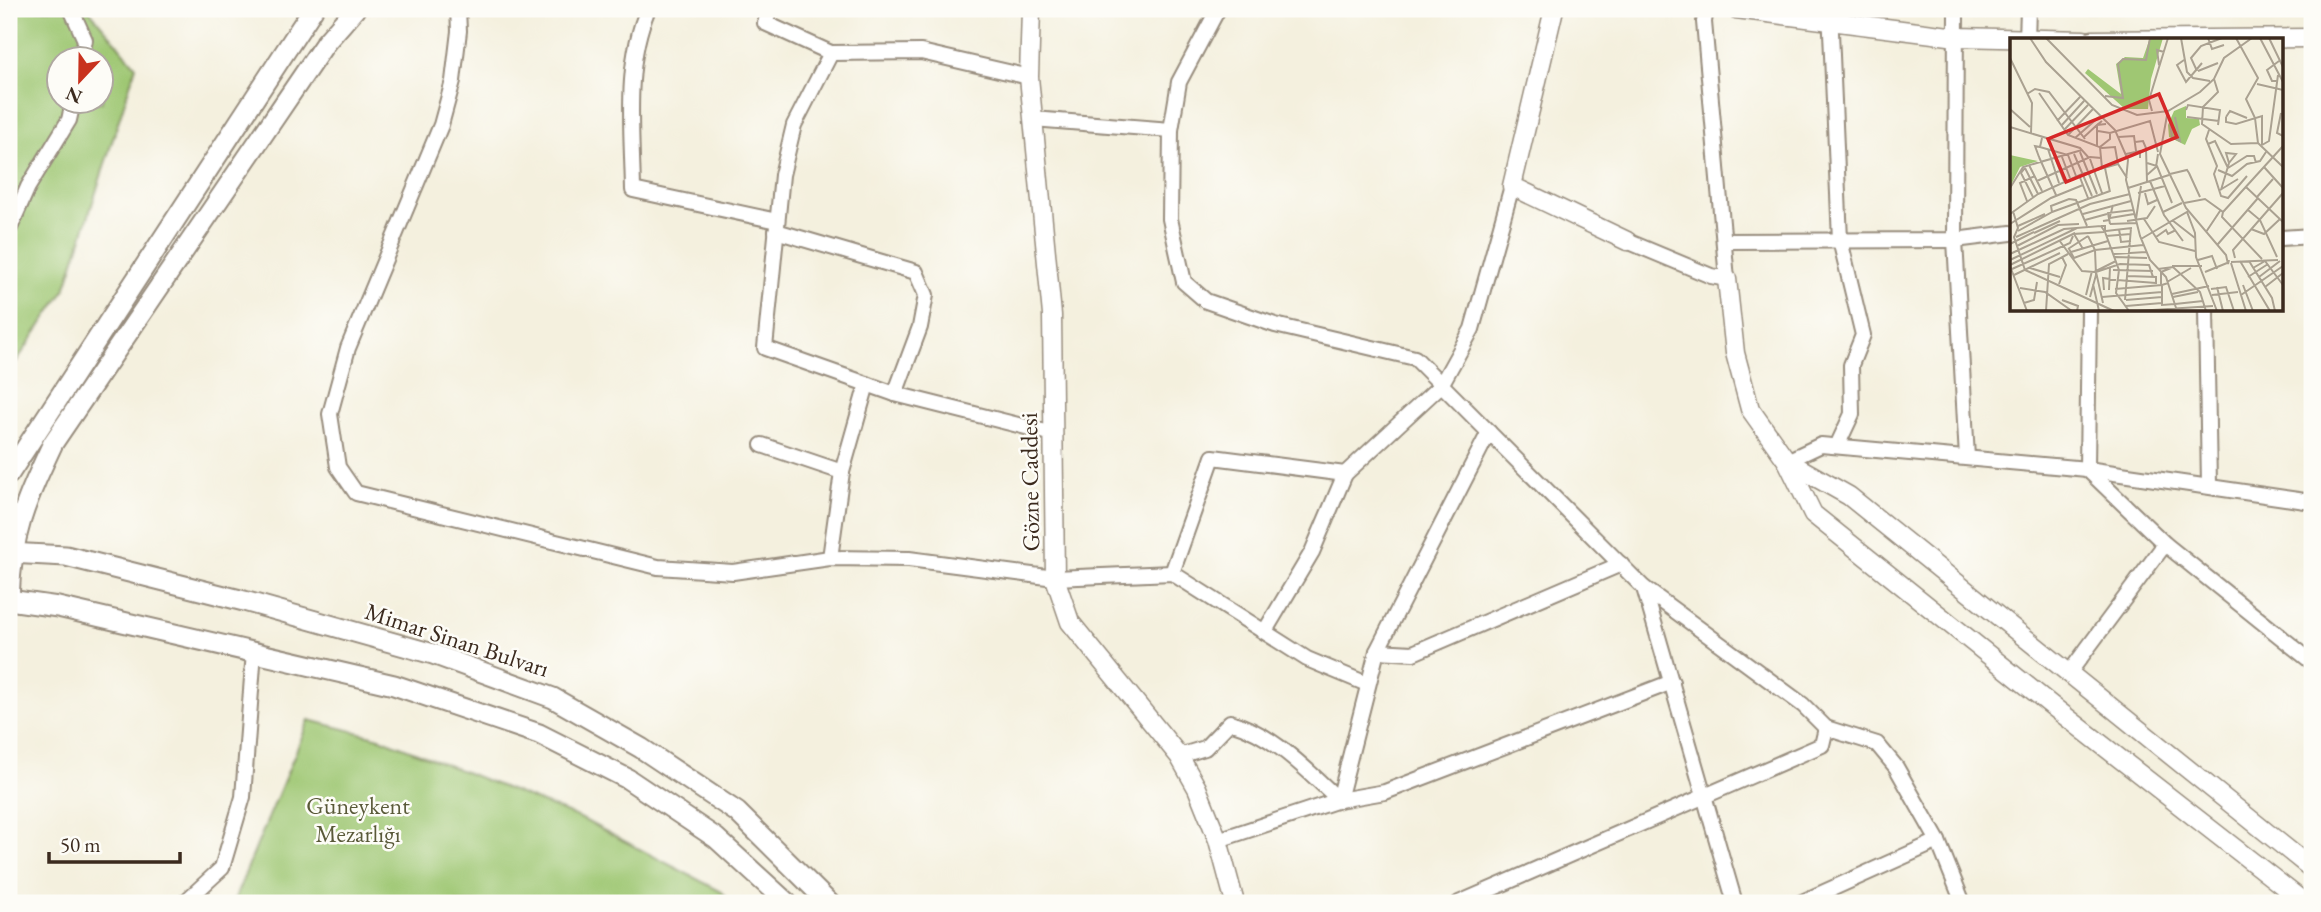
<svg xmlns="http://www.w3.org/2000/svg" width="2321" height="912" font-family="'EB Garamond',serif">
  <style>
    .green { fill: #9fc773; stroke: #6d7848; stroke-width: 2; fill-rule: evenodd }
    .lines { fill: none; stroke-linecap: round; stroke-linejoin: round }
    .minor-casing { stroke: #988d7e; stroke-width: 18 }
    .tertiary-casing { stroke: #988d7e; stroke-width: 21 }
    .secondary-casing { stroke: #988d7e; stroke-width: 23 }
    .minor { stroke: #fff; stroke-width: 14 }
    .tertiary { stroke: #fff; stroke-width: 18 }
    .secondary { stroke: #fff; stroke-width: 19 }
    .labels { text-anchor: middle; stroke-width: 5; stroke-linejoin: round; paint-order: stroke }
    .street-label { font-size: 24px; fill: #3b2a1e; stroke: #fdfcf7 }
    .park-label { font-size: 24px; fill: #595938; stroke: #fdfcf7 }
    .inset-road { fill: none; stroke: #aaa191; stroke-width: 2 }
    .view { fill: #d62828; fill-opacity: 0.15; stroke: #d62828; stroke-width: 3.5 }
    .inset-edge { fill: none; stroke: #3b2a1e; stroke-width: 3.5 }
  </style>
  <rect width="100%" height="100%" fill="#fdfcf7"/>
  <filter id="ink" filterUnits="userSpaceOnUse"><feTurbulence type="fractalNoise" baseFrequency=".0143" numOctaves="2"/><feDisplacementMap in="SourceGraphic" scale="14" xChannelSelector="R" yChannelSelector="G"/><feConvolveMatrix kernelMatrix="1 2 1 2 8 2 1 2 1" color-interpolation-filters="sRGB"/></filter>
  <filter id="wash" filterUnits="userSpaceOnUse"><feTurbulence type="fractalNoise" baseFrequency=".00686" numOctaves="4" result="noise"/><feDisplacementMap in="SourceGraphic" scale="28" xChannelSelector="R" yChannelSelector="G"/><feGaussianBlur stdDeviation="1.57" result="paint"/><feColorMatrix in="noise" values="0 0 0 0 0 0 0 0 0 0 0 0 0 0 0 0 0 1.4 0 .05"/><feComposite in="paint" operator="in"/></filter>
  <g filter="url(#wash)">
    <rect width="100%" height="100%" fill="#f4f0de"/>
    <g class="green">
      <path d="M 9,9 L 88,9 L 136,66 L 65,290 L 9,372 ZM 60,60 L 102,60 L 102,102 L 60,102 Z"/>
      <polygon points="309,720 380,738 580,818 722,892 730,903 233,903"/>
    </g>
  </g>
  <g filter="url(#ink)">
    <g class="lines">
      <defs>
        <g id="minor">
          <polyline points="71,9 85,40 81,60"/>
          <polyline points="458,9 459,31 453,81 441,125 348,348 330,414 338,467 356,493 658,567 733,572 830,558 909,559 1055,578 1172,573 1307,659 1367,684"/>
          <path d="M 648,9 C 624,64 632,130 633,190 L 777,221"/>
          <polyline points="770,9 765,23 831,53 921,52 1029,77"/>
          <polyline points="1218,9 1179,82 1171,130 1170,219 1184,282 1206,301 1275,325 1415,358 1644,588 1803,705 1826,728 1877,744 1896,767 1938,841 1963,903"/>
          <polyline points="1830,9 1840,240 1863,335 1851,365 1852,414 1837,446"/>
          <polyline points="1956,9 1955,240 1967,458"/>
          <polyline points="2027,39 2028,9"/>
          <polyline points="831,53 794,125 782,175 765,348 895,394 1054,434"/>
          <polyline points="1033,119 1171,130"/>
          <polyline points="9,230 28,187 69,120 73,102"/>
          <polyline points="776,231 916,272 926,295 920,327 895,394"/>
          <polyline points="2281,238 2312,236"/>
          <polyline points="1627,241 1711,276 1727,279 1704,22 1706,9"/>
          <polyline points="1724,241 1955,240 2011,233"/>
          <polyline points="2089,310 2087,469 2165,544 2312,662"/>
          <polyline points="2206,310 2209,485"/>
          <polyline points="762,445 842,472"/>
          <polyline points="1787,461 1821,445 2087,469 2312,502"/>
          <polyline points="830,558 842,472 867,384"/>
          <polyline points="1172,573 1213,457 1345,474 1441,385 1472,329 1512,186"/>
          <polyline points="1644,588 1735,903"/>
          <polyline points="1265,631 1312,552 1345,474"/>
          <polyline points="1377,651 1413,653 1621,564"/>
          <polyline points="2069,673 2165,544"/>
          <path d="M 1179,756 L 1205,748 L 1230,722 C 1273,734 1307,770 1339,800 L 1385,792 L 1672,682"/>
          <polyline points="1218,840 1339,800 1377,651 1489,432"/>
          <polyline points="184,903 222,868 243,797 254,651"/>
          <polyline points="1459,903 1822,745 1826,728"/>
          <polyline points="1800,903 1938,841"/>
        </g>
        <g id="tertiary">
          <polyline points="1031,9 1029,77 1052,315 1055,578 1070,622 1179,756 1197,788 1218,840 1235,903"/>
          <polyline points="1554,9 1512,186 1627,241"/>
          <polyline points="1736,9 1957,37 2084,40"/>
          <polyline points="2092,40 2312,38"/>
          <polyline points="1727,279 1735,353 1750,409 1787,461 1813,514 2051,705 2305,903"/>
          <polyline points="1787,461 1849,496 2312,869"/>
        </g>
        <g id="secondary">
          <polyline points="9,474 313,9"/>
          <polyline points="9,553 66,556 244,601 433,654 553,698 641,748 737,812 829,903"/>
          <polyline points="9,600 58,607 394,685 539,734 628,779 716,838 787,903"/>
          <path d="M 9,600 C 11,533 25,503 53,443 L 326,42 L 355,9"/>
        </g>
      </defs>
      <use href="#minor" class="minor-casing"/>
      <use href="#tertiary" class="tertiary-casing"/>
      <use href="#secondary" class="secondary-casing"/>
      <use href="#minor" class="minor"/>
      <use href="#tertiary" class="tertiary"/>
      <use href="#secondary" class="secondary"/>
    </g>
  </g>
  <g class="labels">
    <g class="street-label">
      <text transform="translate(1030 482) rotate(-91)" y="8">Gözne Caddesi</text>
      <text transform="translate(457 640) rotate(18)" y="8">Mimar Sinan Bulvarı</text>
    </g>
    <g class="park-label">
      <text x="358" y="814">Güneykent<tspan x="358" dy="28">Mezarlığı</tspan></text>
    </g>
  </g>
  <g transform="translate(2010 38)">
    <rect width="273" height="273" fill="#f4f0de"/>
    <path d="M 140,0 L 153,0 L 141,41 L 138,71 L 115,71 L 75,35 L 78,31 L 111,56 L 106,26 L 115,19 L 133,20 ZM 176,68 L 176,80 L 189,81 L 190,87 L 182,91 L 175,107 L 159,99 L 158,87 L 164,73 ZM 0,117 L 28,123 L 10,129 L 0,149 Z" fill="#9fc773"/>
    <path class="inset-road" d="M 20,0 L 36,24 L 105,92 L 118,122 L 116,142 L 130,198 L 140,222 L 156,239 L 167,273M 36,0 L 102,67 L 127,77 L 158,73 L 190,54 L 204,41 L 214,20 L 242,0M 171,0 L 177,34 L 183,40 L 200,43M 198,0 L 202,11 L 214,7M 226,0 L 248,40 L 236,61 L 245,80 L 248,105 L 273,129M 250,0 L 273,44M 259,0 L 273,29M 0,20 L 22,65 L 21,95M 174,22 L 167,27 L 176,44 L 192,25M 149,27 L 147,12 L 154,14M 187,33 L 181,20 L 191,8 L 212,0M 188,33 L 208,25M 204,41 L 208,54 L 193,69 L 192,86 L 221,106 L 248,105M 267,43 L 262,43 L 257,32 L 269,23M 247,46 L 273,52M 29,55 L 58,97 L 92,110 L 105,109 L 108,126M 17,56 L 25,51 L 39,54 L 75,101M 95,58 L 113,60 L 108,26 L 113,21 L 136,22 L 140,0M 0,71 L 20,89M 158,72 L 150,116 L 176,170 L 216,217 L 218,226 L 219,222M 176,72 L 178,67 L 210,72 L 208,87M 142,73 L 139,62 L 158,0M 271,75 L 267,95 L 273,98M 177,79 L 209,83M 216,79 L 216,84 L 226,86 L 252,78 L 252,107M 216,79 L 220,73 L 237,80M 47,83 L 70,59M 160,84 L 162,99 L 170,103 L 165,79M 51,88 L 74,63M 0,89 L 70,110 L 79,120M 54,92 L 78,67M 199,92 L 196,101 L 207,128 L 204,136 L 211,158 L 218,160 L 237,138M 88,93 L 100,95 L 140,83 L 148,114M 58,97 L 83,71M 74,99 L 87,87 L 96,86M 108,99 L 124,98 L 126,113M 65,100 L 89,79M 125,104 L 133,103 L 136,110 L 137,144M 198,106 L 205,103 L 218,130M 252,107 L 259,103 L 268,37M 87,108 L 87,87 L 92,83M 30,109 L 58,117 L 66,138M 38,111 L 49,145M 70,114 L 87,156M 64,116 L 82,158M 116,116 L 130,113 L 130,120M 29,119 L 46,157M 29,119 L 25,108 L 30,109 L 32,100M 52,119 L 60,140M 45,120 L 54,143M 91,120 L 90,109 L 100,101 L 100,95M 80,121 L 92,155M 137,125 L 147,128 L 162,165M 19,127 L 32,153M 254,129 L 273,150M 15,130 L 11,135 L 23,159M 15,130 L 28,156M 95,130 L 100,154M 218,130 L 237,118 L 244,118 L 246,125M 208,132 L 222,138 L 237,126 L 250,123 L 256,114M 179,135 L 190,159M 160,136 L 177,132 L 179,135M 69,137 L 78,160M 137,137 L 146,129 L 148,116M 27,143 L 80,119 L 91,120 L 92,130M 140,143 L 154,177 L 173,203M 236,149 L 273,184M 0,150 L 13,129 L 72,112M 118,150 L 159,137M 210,152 L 228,141M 211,152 L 219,125 L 216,115 L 226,116 L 219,125M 128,155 L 155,148M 135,155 L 138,166 L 147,162M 247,159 L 263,141M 17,163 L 10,145 L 25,138M 174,165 L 195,161 L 213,174 L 212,179 L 252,221M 238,172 L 250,182 L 267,219M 3,173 L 8,190 L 4,199 L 15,232 L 104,273M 42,174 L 100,153M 153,174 L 172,165M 213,174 L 273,108M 0,176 L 28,156 L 72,136 L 108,126 L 117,140M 73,176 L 121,163M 100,180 L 124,176M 126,181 L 131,148M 134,181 L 149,204 L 185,213M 75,182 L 97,176M 162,182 L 185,200M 93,183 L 99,182 L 103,167M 117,183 L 137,180 L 145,168M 0,186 L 41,160 L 73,147M 100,186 L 98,175 L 123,172M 100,186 L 126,185M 8,188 L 35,176M 109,191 L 111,204 L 121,203M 241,191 L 254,196 L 270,181M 8,193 L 42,174 L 41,168 L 59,161 L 66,162 L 77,188M 96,193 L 122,190M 95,194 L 109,232 L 106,255 L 119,273M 196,194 L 210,173M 24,195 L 50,183M 78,198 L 85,212 L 86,237 L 80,259M 96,198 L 121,196M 6,199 L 80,166 L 120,156M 146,199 L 156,192 L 158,196 L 166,192M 131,201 L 177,174 L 185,195 L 186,219 L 207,273M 49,202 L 72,233 L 84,234 L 106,223M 0,206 L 24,194M 208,206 L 248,160M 7,208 L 48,187 L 69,186M 58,211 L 78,198M 59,211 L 64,220 L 85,212 L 133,207M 73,211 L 64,196 L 94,194M 61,214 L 98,203M 0,216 L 54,191 L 91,188 L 95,194 L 95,188 L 91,188M 104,216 L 136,214M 105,219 L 137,220M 225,220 L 223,212 L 273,155M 0,222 L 67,190M 188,222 L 202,218 L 207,231M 230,223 L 260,273M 239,223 L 262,260 L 265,273M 221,224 L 268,222M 221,225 L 236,273M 0,227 L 65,195M 0,228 L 17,273M 162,228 L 192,228M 20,230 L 50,239M 243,230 L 255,223 L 273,247M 2,231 L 60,205 L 63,198M 148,231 L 163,229 L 190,254 L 196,273M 103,232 L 143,233M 195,234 L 217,225M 4,237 L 50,215M 117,238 L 146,239 L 146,246M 238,239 L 258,226M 249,239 L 270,223M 107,242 L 146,245M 157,244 L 181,230M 158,245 L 152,247 L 152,267 L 165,266M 49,246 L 56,227 L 52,219M 83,246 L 89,273M 151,247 L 151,234 L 161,230M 233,247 L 243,273M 207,249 L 213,273M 255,249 L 273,235M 10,250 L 35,254 L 62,273M 105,251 L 152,247M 201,251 L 216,249 L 224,273M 94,252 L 93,240 L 106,242M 99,252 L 100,229M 162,256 L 199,248M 76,257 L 82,233M 202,257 L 228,254M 231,257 L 273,228M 92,259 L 152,254M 163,259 L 188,254M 52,262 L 68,268 L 67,273M 115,262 L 121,190M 116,262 L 152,259M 14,265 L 24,262 L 27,244M 93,265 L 86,234 L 110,226 L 139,227 L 143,239M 165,266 L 193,263M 116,268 L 152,265M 36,273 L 39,226 L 58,216M 127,273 L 203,268"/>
    <path class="view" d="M 149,56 L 167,99 L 56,144 L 38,101 Z"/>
    <rect width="273" height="273" class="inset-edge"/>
  </g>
  <rect width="2321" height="912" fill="none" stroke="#fdfcf7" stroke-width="35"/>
  <g transform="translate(80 80) rotate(202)"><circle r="33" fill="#fdfcf7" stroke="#afa8a0" stroke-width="2"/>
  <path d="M0-5L12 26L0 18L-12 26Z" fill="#c8321e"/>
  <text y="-10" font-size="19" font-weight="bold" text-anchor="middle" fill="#3b2a1e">N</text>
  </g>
  <path d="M49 852v10h131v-10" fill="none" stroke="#3b2a1e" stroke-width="3.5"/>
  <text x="60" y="852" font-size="21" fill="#3b2a1e" stroke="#fdfcf7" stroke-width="5" paint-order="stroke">50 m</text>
</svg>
